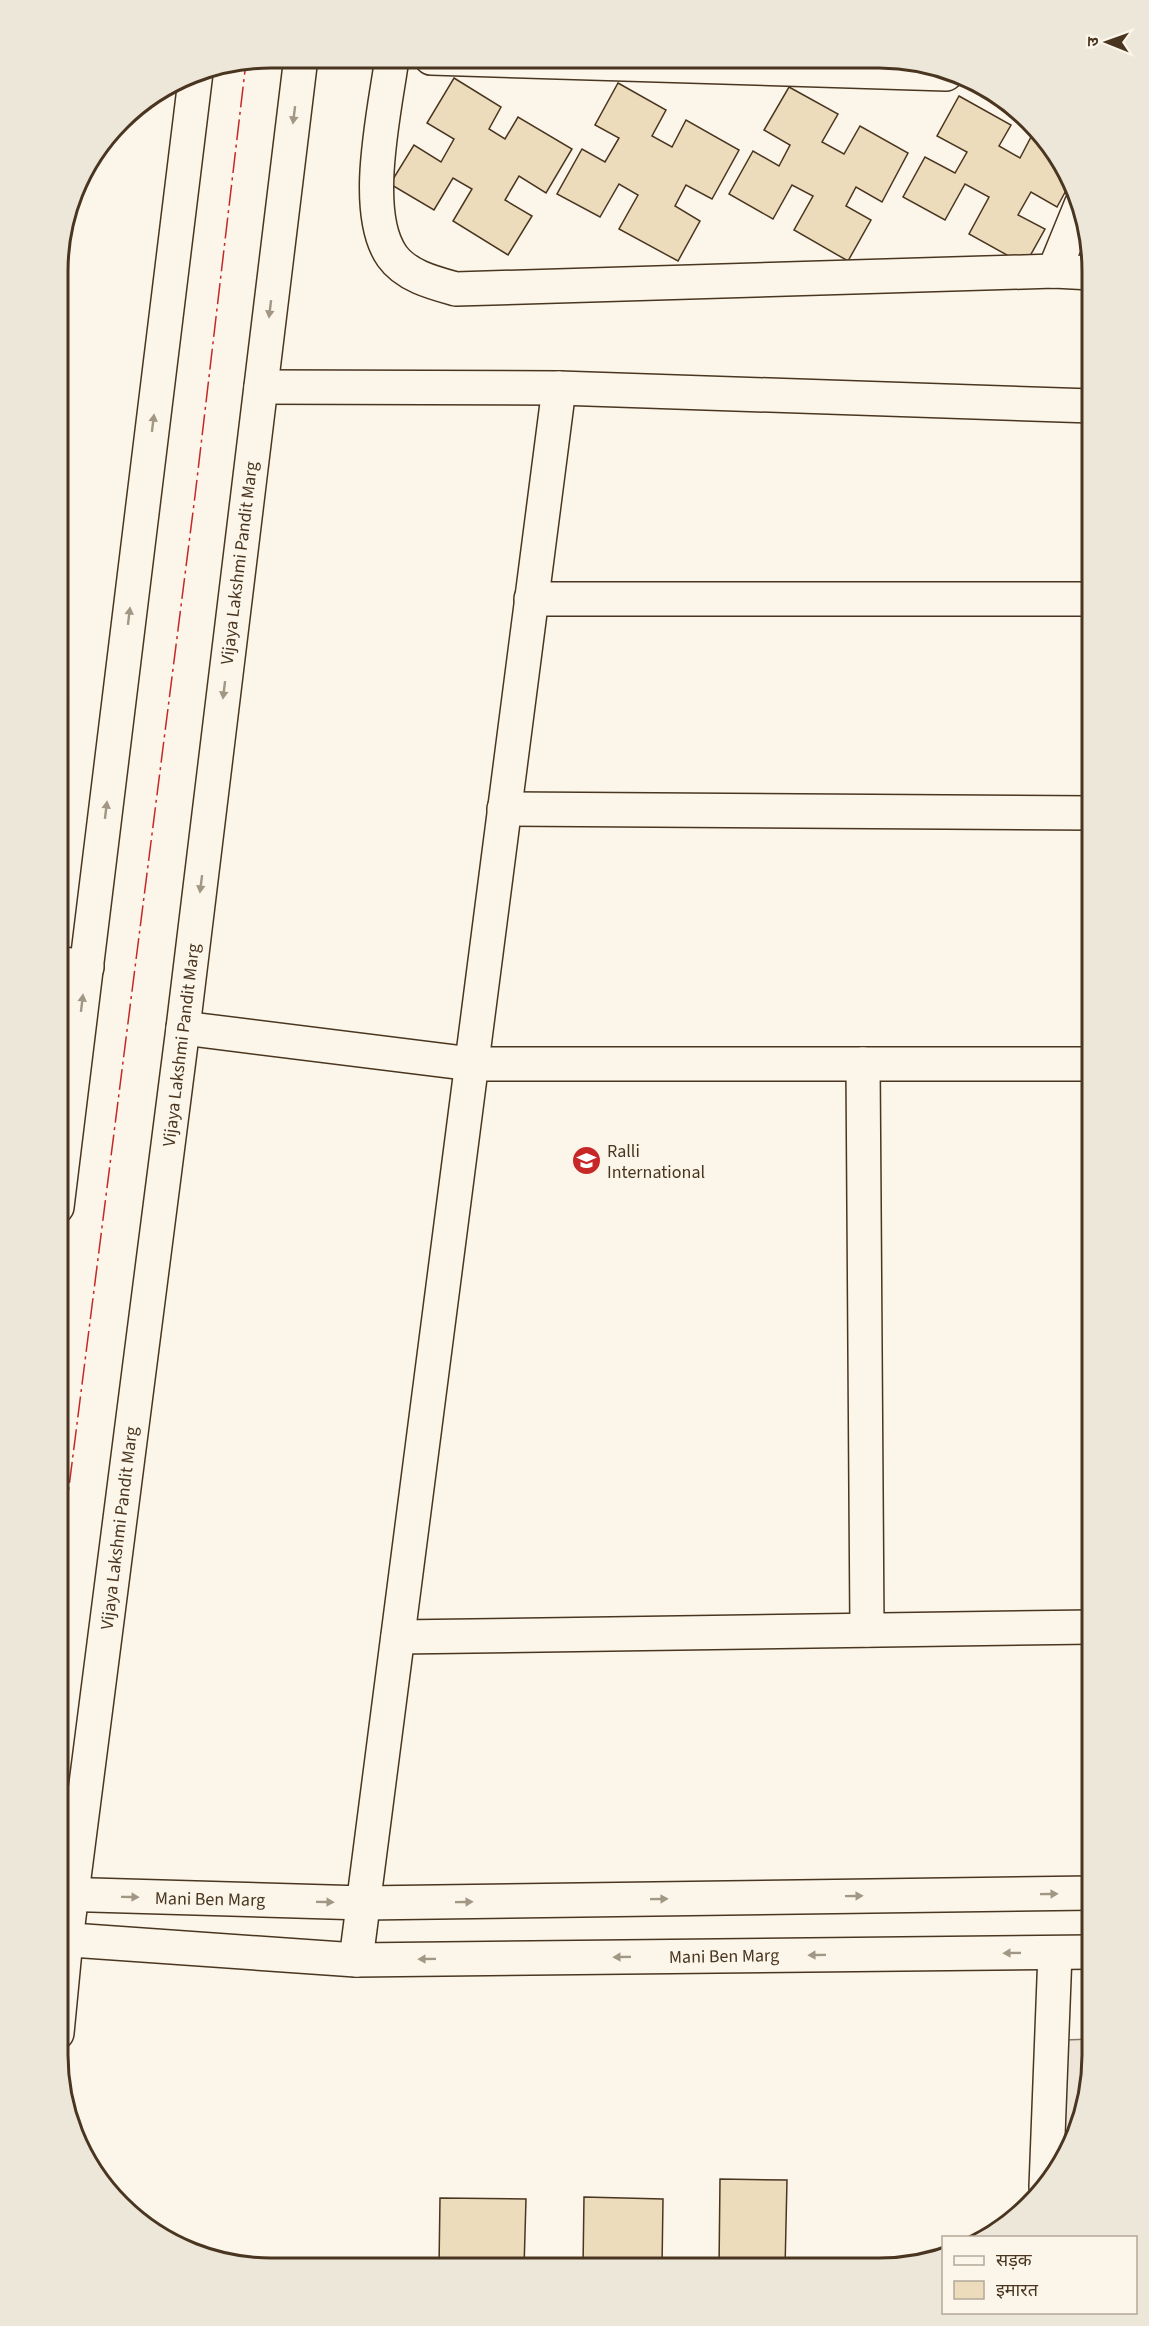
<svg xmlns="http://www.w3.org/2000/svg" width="1149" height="2326" font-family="'Source Sans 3','Noto Sans Devanagari',sans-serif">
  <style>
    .green { fill: #ede6d9; stroke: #887966; stroke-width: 1.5 }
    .building { fill: #ecdcbc; stroke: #4a3520; stroke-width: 1.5 }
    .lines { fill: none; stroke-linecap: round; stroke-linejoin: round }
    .minor-casing { stroke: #4a3520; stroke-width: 36 }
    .minor { stroke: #fbf6e9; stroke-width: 33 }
    .power { stroke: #c62828; stroke-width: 1.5; stroke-dasharray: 21 4.5 3 4.5; stroke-linecap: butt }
    .oneway { fill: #a29684 }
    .labels { text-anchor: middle; stroke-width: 4.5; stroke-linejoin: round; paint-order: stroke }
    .street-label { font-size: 18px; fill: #4a3520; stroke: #fbf6e9 }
    .poi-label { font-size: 18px; fill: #4a3520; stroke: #fbf6e9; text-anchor: start }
    .rim { fill: none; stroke: #4a3520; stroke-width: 3 }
  </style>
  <rect width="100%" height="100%" fill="#fbf6e9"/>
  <polygon class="green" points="1092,2039 1092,2069 1081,2125 1061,2161 1065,2040"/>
  <g class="building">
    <polygon points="454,78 501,107 489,129 505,139 518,117 572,149 546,193 519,176 505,200 532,216 508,255 453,221 472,189 453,178 434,210 390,184 414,145 441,162 454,139 427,123"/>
    <polygon points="618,83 666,110 652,136 672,147 686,120 739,150 712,199 686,185 675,206 700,221 678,261 619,229 638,195 619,184 600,217 557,194 582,149 605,162 619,138 595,125"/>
    <polygon points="789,87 838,114 822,142 844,154 860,126 908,153 882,202 856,187 846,206 871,220 848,261 794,230 813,196 792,185 773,219 729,194 753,151 779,166 790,145 764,130"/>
    <polygon points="959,96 1011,125 999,146 1020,158 1031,137 1041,142 1069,185 1057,207 1031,192 1018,215 1045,229 1025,265 969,234 989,197 965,184 945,220 903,197 925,157 955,173 967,152 937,136"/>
    <polygon points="720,2179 787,2180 785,2269 719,2269"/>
    <polygon points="584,2197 663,2199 662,2268 583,2268"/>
    <polygon points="440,2198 526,2199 524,2268 439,2268"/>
  </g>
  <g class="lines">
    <defs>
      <g id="minor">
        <path d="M 392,58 C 385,110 361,212 392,256 C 406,276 434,283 456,289 L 1054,271 L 1092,273"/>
        <polyline points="431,58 946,74"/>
        <polyline points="1054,271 1081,205"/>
        <polyline points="261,387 559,388 1092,406"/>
        <polyline points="531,599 1092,599"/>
        <polyline points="504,809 1092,813"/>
        <polyline points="57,963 87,967"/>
        <polyline points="183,1028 472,1064 1092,1064"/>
        <polyline points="863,1064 867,1630"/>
        <polyline points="57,1207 196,72"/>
        <polyline points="398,1637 1092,1627"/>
        <polyline points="57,1894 364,1903 1092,1893"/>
        <polyline points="57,1939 356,1960 1092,1952"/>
        <polyline points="356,1960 559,388"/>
        <polyline points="57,2033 66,1940 183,1028 301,57"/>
        <polyline points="1046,2187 1055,1953"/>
      </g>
    </defs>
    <use href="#minor" class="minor-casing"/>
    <use href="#minor" class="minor"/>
    <polyline class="power" points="57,1581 195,496 246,62"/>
  </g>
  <defs><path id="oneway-solid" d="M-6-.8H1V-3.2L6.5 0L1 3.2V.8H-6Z" transform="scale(1.5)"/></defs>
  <g class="oneway">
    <use href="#oneway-solid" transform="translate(294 115) rotate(97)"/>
    <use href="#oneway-solid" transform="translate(270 309) rotate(97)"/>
    <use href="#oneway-solid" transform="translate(153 423) rotate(-83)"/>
    <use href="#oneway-solid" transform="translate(129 616) rotate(-83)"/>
    <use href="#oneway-solid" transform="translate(224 690) rotate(97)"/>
    <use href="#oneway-solid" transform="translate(106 810) rotate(-83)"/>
    <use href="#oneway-solid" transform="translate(201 884) rotate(97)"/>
    <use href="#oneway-solid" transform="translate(82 1003) rotate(-83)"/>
    <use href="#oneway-solid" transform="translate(1049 1894) rotate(-1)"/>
    <use href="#oneway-solid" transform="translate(854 1896) rotate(-1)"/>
    <use href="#oneway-solid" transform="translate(130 1897) rotate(1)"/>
    <use href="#oneway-solid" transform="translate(659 1899) rotate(-1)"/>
    <use href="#oneway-solid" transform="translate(325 1902) rotate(1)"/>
    <use href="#oneway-solid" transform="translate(464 1902) rotate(-1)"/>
    <use href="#oneway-solid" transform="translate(1012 1953) rotate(179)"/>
    <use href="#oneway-solid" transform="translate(817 1955) rotate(179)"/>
    <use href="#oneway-solid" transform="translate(622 1957) rotate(179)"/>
    <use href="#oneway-solid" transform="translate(427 1959) rotate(179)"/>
  </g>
  <defs>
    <symbol id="school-disc" viewBox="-11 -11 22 22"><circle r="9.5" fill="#c62828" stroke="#fbf6e9"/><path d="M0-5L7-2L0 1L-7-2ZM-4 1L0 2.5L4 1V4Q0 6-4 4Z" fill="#fff"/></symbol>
  </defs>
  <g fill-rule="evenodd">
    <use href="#school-disc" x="570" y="1144" width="33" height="33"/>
  </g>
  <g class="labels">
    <g class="street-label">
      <text transform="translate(239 563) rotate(-83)" y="6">Vijaya Lakshmi Pandit Marg</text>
      <text transform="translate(181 1045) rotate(-83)" y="6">Vijaya Lakshmi Pandit Marg</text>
      <text transform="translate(119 1528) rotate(-83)" y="6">Vijaya Lakshmi Pandit Marg</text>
      <text transform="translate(210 1899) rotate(1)" y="6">Mani Ben Marg</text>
      <text transform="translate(724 1956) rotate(-1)" y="6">Mani Ben Marg</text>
    </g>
    <g class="poi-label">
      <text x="607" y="1157">Ralli<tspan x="607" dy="21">International</tspan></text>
    </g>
  </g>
  <path d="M0 0H1149V2326H0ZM271 68H879A203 203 0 0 1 1082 271V2055A203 203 0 0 1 879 2258H271A203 203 0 0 1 68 2055V271A203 203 0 0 1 271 68Z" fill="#ede7d9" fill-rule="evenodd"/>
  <path class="rim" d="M271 68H879A203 203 0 0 1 1082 271V2055A203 203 0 0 1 879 2258H271A203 203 0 0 1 68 2055V271A203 203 0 0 1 271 68Z"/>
  <rect x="942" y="2236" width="195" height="78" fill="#fbf6e9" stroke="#b4a999" stroke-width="1.5"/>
  <rect x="954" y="2256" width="30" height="9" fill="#fbf6e9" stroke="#b4a999" stroke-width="1.5"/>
  <text x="996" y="2266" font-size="18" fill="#4a3520">सड़क</text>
  <rect x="954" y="2281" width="30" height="18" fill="#ecdcbc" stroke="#b4a999" stroke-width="1.5"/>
  <text x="996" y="2296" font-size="18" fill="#4a3520">इमारत</text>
  <g transform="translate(1107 42) rotate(271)" stroke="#fbf6e9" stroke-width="4.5" paint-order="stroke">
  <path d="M0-4.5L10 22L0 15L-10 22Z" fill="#4a3520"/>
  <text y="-9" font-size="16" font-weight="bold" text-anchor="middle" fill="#4a3520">उ</text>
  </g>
</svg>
